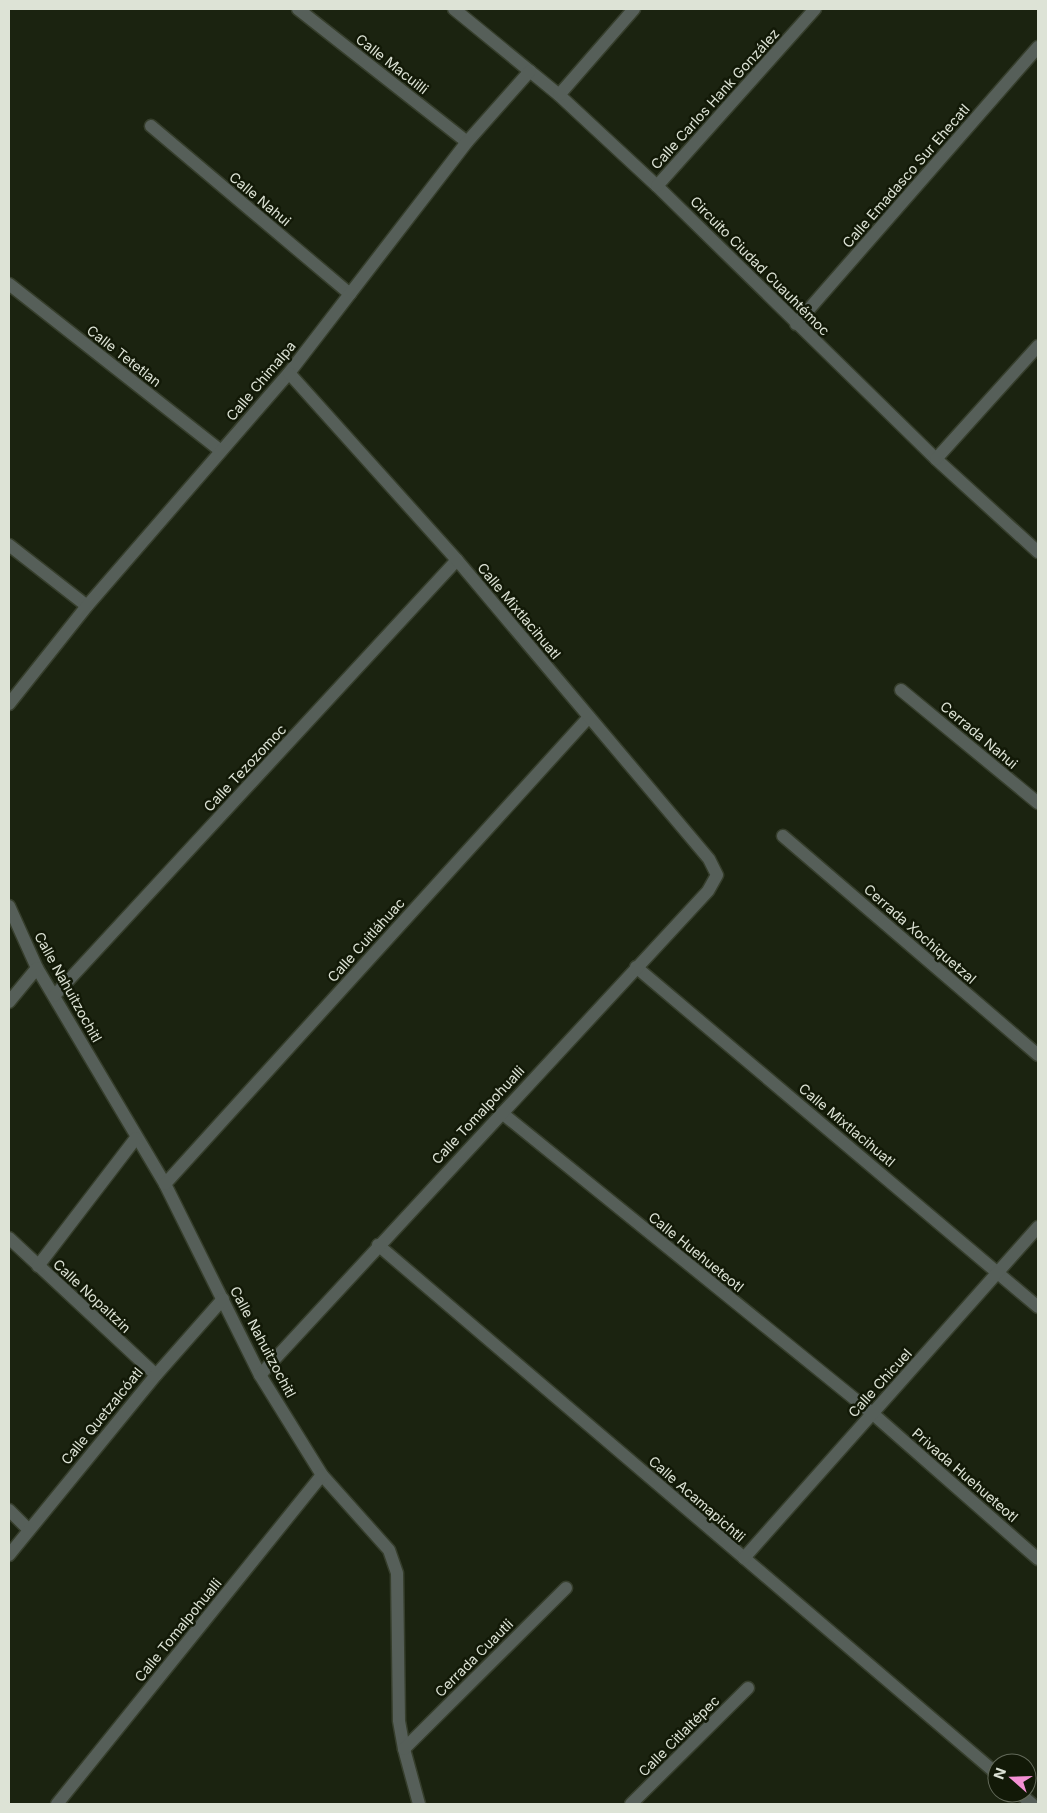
<svg xmlns="http://www.w3.org/2000/svg" width="1047" height="1813" font-family="Inter,sans-serif">
  <style>
    .lines { fill: none; stroke-linecap: round; stroke-linejoin: round }
    .minor-casing { stroke: #363e2c; stroke-width: 15 }
    .minor { stroke: #565f59; stroke-width: 12 }
    .labels { text-anchor: middle; stroke-width: 5; stroke-linejoin: round; paint-order: stroke }
    .street-label { font-size: 14px; fill: #dde3d6; stroke: #121907 }
  </style>
  <rect width="100%" height="100%" fill="#1b2310"/>
  <g class="lines">
    <defs>
      <g id="minor">
        <polyline points="298,9 467,142"/>
        <polyline points="454,9 559,95 657,186 936,459 1038,552"/>
        <polyline points="559,95 634,9"/>
        <polyline points="151,126 350,294"/>
        <polyline points="657,186 815,9"/>
        <polyline points="9,284 221,451"/>
        <polyline points="796,324 1038,47"/>
        <polyline points="936,459 1038,346"/>
        <polyline points="9,545 87,606"/>
        <polyline points="901,690 1038,803"/>
        <polyline points="9,704 87,606 289,373 467,142 530,71"/>
        <polyline points="783,836 1038,1055"/>
        <polyline points="9,906 37,968 165,1184 260,1375 322,1475 389,1550 397,1573 399,1721 404,1749 419,1804"/>
        <polyline points="636,967 1038,1307"/>
        <polyline points="54,996 457,560"/>
        <polyline points="9,1002 37,968"/>
        <polyline points="502,1113 872,1413 1038,1559"/>
        <polyline points="165,1184 589,717"/>
        <polyline points="9,1238 156,1375"/>
        <polyline points="378,1245 997,1774"/>
        <polyline points="38,1266 136,1138"/>
        <polyline points="260,1375 708,891 717,875 709,859 457,560 289,373"/>
        <polyline points="9,1510 29,1530"/>
        <polyline points="9,1555 156,1375 223,1299"/>
        <polyline points="744,1558 1038,1227"/>
        <polyline points="404,1749 566,1588"/>
        <polyline points="1019,1793 1032,1804"/>
        <polyline points="57,1804 322,1475"/>
        <polyline points="631,1804 748,1688"/>
      </g>
    </defs>
    <use href="#minor" class="minor-casing"/>
    <use href="#minor" class="minor"/>
  </g>
  <g class="labels">
    <g class="street-label">
      <text transform="translate(392 64) rotate(38)" y="5">Calle Macuilli</text>
      <text transform="translate(715 99) rotate(-48)" y="5">Calle Carlos Hank González</text>
      <text transform="translate(906 176) rotate(-49)" y="5">Calle Emadasco Sur Ehecatl</text>
      <text transform="translate(260 199) rotate(40)" y="5">Calle Nahui</text>
      <text transform="translate(760 266) rotate(45)" y="5">Circuito Ciudad Cuauhtémoc</text>
      <text transform="translate(124 356) rotate(38)" y="5">Calle Tetetlan</text>
      <text transform="translate(261 381) rotate(-50)" y="5">Calle Chimalpa</text>
      <text transform="translate(519 611) rotate(50)" y="5">Calle Mixtlacihuatl</text>
      <text transform="translate(979 735) rotate(40)" y="5">Cerrada Nahui</text>
      <text transform="translate(245 768) rotate(-47)" y="5">Calle Tezozomoc</text>
      <text transform="translate(920 934) rotate(41)" y="5">Cerrada Xochiquetzal</text>
      <text transform="translate(366 940) rotate(-48)" y="5">Calle Cuitláhuac</text>
      <text transform="translate(68 987) rotate(61)" y="5">Calle Nahuitzochitl</text>
      <text transform="translate(478 1115) rotate(-47)" y="5">Calle Tomalpohualli</text>
      <text transform="translate(847 1125) rotate(40)" y="5">Calle Mixtlacihuatl</text>
      <text transform="translate(696 1252) rotate(39)" y="5">Calle Huehueteotl</text>
      <text transform="translate(92 1296) rotate(43)" y="5">Calle Nopaltzin</text>
      <text transform="translate(263 1342) rotate(62)" y="5">Calle Nahuitzochitl</text>
      <text transform="translate(880 1383) rotate(-48)" y="5">Calle Chicuel</text>
      <text transform="translate(102 1416) rotate(-51)" y="5">Calle Quetzalcóatl</text>
      <text transform="translate(965 1475) rotate(41)" y="5">Privada Huehueteotl</text>
      <text transform="translate(697 1499) rotate(41)" y="5">Calle Acamapichtli</text>
      <text transform="translate(178 1630) rotate(-51)" y="5">Calle Tomalpohualli</text>
      <text transform="translate(474 1658) rotate(-45)" y="5">Cerrada Cuautli</text>
      <text transform="translate(679 1736) rotate(-45)" y="5">Calle Citlaltépec</text>
    </g>
  </g>
  <rect width="1047" height="1813" fill="none" stroke="#dde3d6" stroke-width="20"/>
  <g transform="translate(1012 1778) rotate(290)"><circle r="24" fill="#121907" stroke="#636a5a"/>
  <path d="M0-4L9 19L0 12L-9 19Z" fill="#f491d4"/>
  <text y="-8" font-size="14" font-weight="bold" text-anchor="middle" fill="#dde3d6">N</text>
  </g>
</svg>
